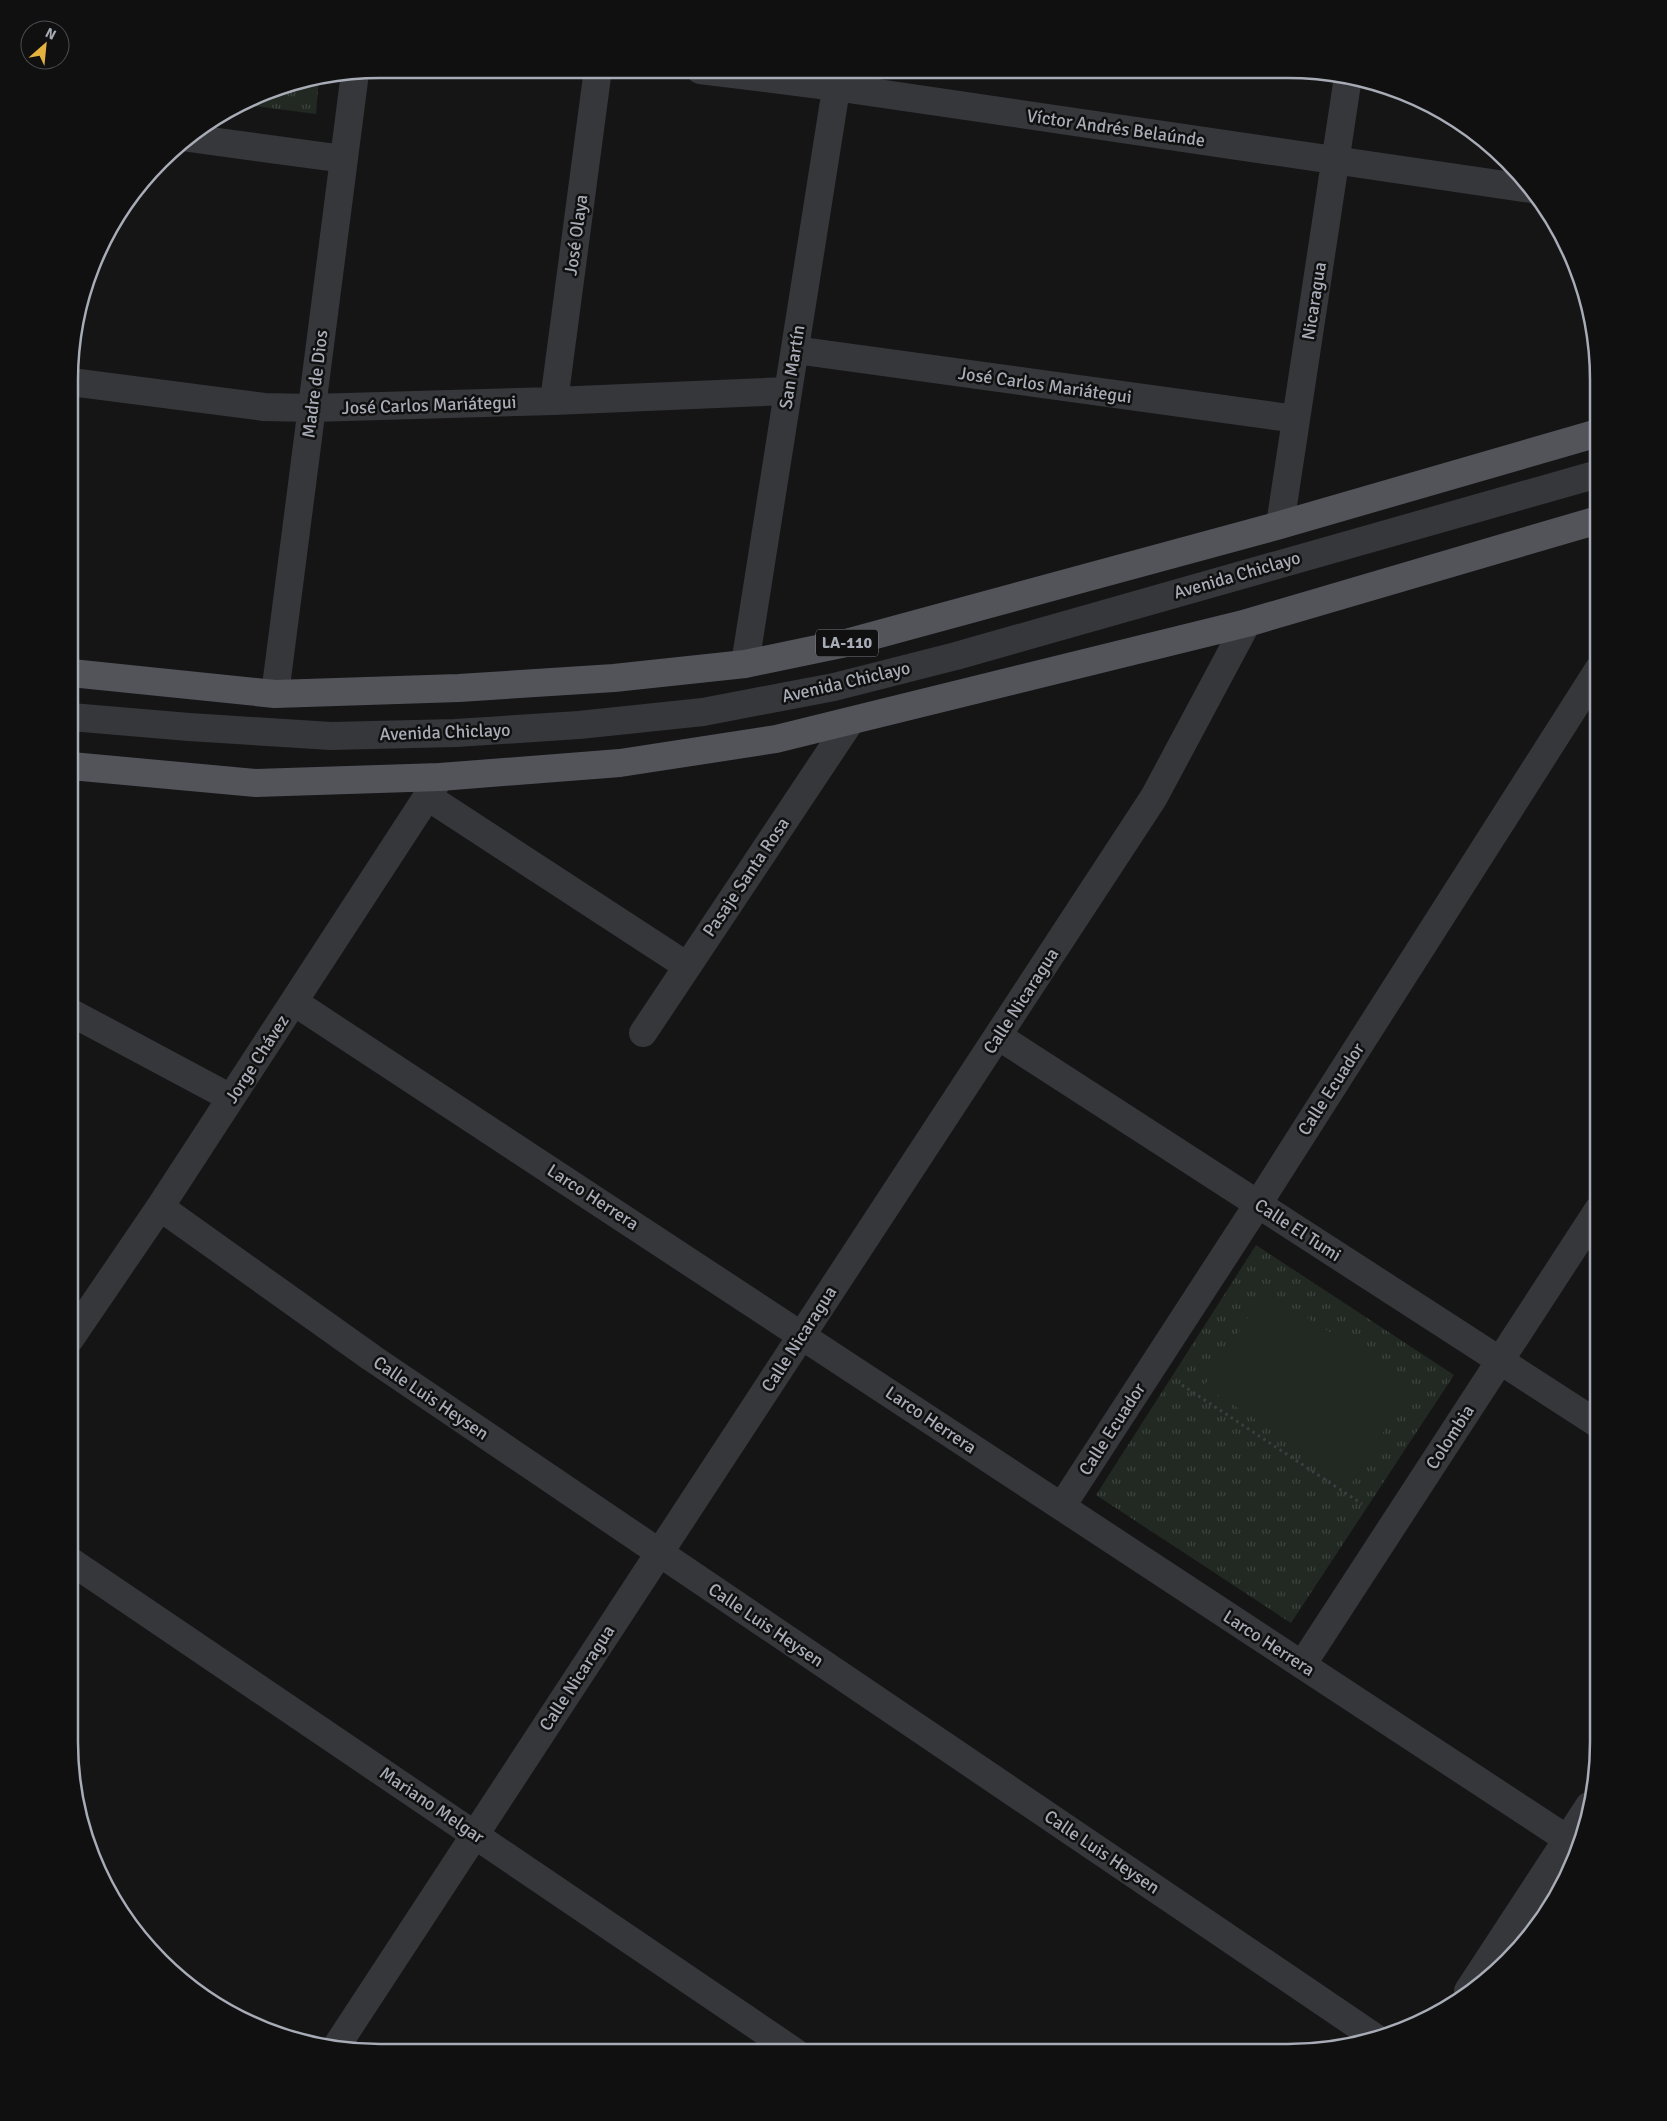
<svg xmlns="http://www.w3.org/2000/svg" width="1667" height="2121" viewBox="0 0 1667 2121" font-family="Signika,sans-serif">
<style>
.park{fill:url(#park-tufts)}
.pitch{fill:#212922}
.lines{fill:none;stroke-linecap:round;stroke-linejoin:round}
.path{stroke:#3c3e42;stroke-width:3;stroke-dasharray:2.5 4;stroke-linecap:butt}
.minor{stroke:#36373b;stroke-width:28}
.tertiary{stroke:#36373b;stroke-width:28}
.primary{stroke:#52545a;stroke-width:28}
.labels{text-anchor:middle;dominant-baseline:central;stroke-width:5;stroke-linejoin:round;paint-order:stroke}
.shield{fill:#101011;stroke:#7a7d84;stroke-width:1}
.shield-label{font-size:16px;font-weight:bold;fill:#a8acb6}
.street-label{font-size:18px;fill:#a8acb6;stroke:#101011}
.rim{fill:none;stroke:#a8acb6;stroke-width:2.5}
</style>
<defs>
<pattern id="park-tufts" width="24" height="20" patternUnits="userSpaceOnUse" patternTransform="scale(1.25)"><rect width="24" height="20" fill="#212922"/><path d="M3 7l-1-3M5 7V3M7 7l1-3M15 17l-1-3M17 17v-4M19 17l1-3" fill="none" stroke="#3e4540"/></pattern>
</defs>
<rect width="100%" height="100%" fill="#151516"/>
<path class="park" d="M319,79L316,114L246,105L280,85Z
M1256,1245L1454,1375L1291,1623L1096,1495Z"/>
<path class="pitch" d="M1265,1291L1413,1385L1352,1482L1204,1386Z"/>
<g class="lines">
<path class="path" d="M1182,1385L1362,1504"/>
<path class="minor" d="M700,70L836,87L1531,189
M189,138L344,159
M795,350L1296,419
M71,382L264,407L312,408L554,401L788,391
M554,401L598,69
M1280,525L1348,77
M745,664L839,70
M275,694L355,73
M428,797L687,966
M294,1002L1567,1839
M70,1012L231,1098
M643,1033L850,722
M998,1036L1598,1424
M160,1207L372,1358L1376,2038
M70,1339L160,1207L440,777
M1062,1506L1258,1204L1598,670
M69,1560L795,2052
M1302,1665L1598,1210
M1468,1991L1589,1806
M336,2047L1154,797L1247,623"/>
<path class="tertiary" d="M71,717L189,727L331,736L456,733L579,725L703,712L834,687L956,656L1598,474"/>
<path class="primary" d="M71,673L275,694L459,688L614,678L745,664L846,643L1280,525L1598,433
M71,766L256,783L440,777L620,763L776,739L1247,623L1598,520"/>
</g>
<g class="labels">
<rect class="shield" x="816" y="629.5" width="62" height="27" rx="4"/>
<g class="shield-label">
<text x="847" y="643">LA-110</text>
</g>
<g class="street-label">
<text transform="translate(1116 128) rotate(8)">Víctor Andrés Belaúnde</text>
<text transform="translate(576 235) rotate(-82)">José Olaya</text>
<text transform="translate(1314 301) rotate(-81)">Nicaragua</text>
<text transform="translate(792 367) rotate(-81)">San Martín</text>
<text transform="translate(315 384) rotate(-83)">Madre de Dios</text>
<text transform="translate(1045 385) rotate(8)">José Carlos Mariátegui</text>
<text transform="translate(429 405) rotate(-2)">José Carlos Mariátegui</text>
<text transform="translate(1237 575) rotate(-16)">Avenida Chiclayo</text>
<text transform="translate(846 682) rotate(-13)">Avenida Chiclayo</text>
<text transform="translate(445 732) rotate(-2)">Avenida Chiclayo</text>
<text transform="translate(746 877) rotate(-56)">Pasaje Santa Rosa</text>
<text transform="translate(1021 1001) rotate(-57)">Calle Nicaragua</text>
<text transform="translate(257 1059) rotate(-57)">Jorge Chávez</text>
<text transform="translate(1331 1089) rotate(-57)">Calle Ecuador</text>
<text transform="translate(593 1197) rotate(33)">Larco Herrera</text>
<text transform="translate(1298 1230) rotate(33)">Calle El Tumi</text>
<text transform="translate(799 1339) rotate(-57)">Calle Nicaragua</text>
<text transform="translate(431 1398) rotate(34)">Calle Luis Heysen</text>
<text transform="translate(931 1420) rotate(34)">Larco Herrera</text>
<text transform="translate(1112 1429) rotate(-57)">Calle Ecuador</text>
<text transform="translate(1450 1437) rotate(-57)">Colombia</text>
<text transform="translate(766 1625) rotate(34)">Calle Luis Heysen</text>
<text transform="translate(1269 1643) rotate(33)">Larco Herrera</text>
<text transform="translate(577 1678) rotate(-57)">Calle Nicaragua</text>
<text transform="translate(432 1805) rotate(34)">Mariano Melgar</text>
<text transform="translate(1102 1852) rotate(34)">Calle Luis Heysen</text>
</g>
</g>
<path d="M0 0H1667V2121H0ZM380 78H1288A302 302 0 0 1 1590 380V1742A302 302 0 0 1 1288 2044H380A302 302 0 0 1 78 1742V380A302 302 0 0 1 380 78Z" fill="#101011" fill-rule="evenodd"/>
<path class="rim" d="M380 78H1288A302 302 0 0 1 1590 380V1742A302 302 0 0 1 1288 2044H380A302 302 0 0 1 78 1742V380A302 302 0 0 1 380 78Z"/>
<g transform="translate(45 45) rotate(27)"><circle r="24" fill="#101011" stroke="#4d4e53"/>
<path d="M0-4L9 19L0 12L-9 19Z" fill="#e4b23f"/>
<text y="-8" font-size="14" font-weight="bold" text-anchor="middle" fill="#a8acb6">N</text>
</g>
</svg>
